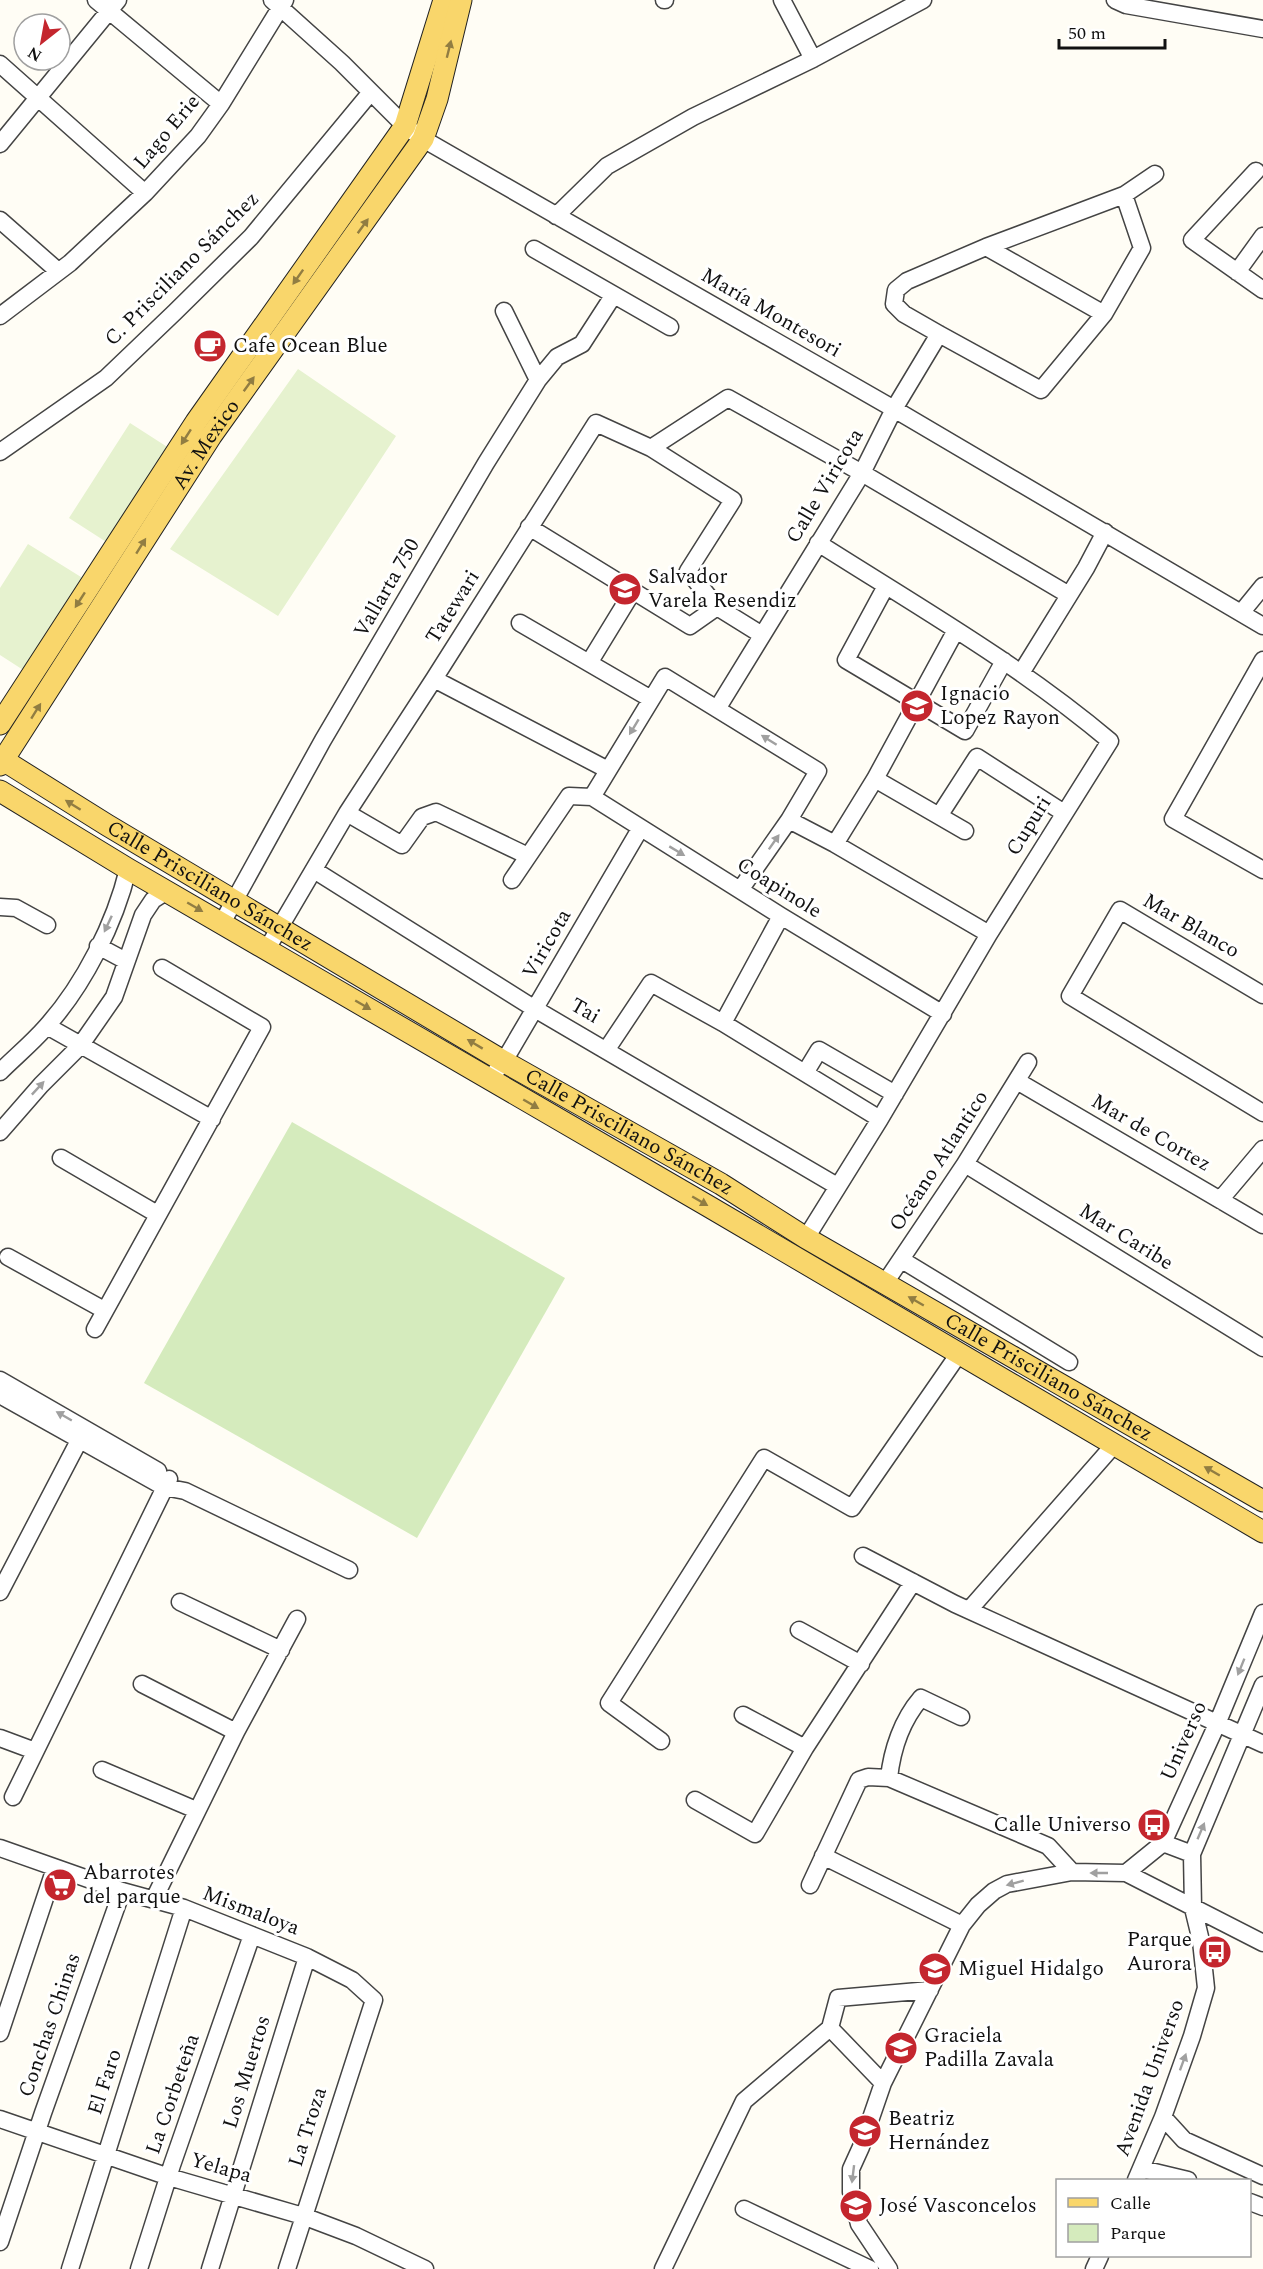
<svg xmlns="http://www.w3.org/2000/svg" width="1263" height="2269" viewBox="0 0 1263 2269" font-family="Spectral,serif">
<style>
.green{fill:#d5ebbd}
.pitch{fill:#e6f2cf}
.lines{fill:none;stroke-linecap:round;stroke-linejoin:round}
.minor-casing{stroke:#444;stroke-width:19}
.major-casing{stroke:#222;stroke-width:23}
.minor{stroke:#fff;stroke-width:16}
.major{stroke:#f9d66b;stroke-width:21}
.oneway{fill:#917d42}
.oneway2{fill:#a0a0a0}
.labels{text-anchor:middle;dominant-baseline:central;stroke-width:6;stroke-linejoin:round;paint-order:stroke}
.street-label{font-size:21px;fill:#111;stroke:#fff}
.poi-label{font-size:21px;fill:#111;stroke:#fff;text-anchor:start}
</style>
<rect width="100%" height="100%" fill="#fffdf5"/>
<path class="green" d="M292,1122L565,1278L417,1538L144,1383Z"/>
<path class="pitch" d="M298,369L396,436L278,616L170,549Z
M130,423L172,450L111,545L69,518Z
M28,544L89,582L31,675L0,655V588Z"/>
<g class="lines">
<defs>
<path id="minor" d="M96,0L221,104
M272,0L342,63L405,126L423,139L894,409L1263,626
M664,0H665
M782,0L813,59
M1115,0L1126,5L1263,29
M0,64L145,193
M0,144L118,0
M1256,171L1192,240L1263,290
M1124,195L1142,248L1104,314L1041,390L939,334L904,314L894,304L896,290L907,281L986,247L1124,195L1155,174
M556,216L607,166L693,117L813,59L923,0
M0,220L58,271
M986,247L1104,314
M534,249L670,327
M1237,272L1263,236
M504,311L538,380
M0,316L70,263L145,193L198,136L221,104L285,0
M651,448L728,398L862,473L1069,595
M0,452L106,378L175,312L251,237L371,92
M529,527L690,626L717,607L762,635
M886,586L846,660L965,731L1004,661
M1241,613L1263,586
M520,623L651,699
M1263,660L1173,819L1263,870
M589,663L633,591
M1021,673L1086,568L1105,532
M434,679L608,770
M717,709L862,473L894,409L939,334
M875,779L965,831
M592,797L665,677L818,771L789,820L740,890
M592,797L781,916L943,1014
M347,813L402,845L422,817L436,812L528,856
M939,816L977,757L1064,813
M789,820L835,844L989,934
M835,844L875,779L956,630
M314,870L535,1009L837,1186
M512,880L569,796L592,797
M0,907L16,908L47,925
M222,923L323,740L486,463L538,380L557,357L582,344L613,296
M98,946L126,961
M267,949L347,813L434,679L596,423L651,448L733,500L688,571L717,607
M1263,995L1120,910L1070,996L1263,1113
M723,1023L781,916
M47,1026L212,1119
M607,1049L651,983L723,1023L880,1119
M0,1072C15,1057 32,1043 46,1027C84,985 115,923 128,869
M805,1073L819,1050L895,1094
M490,1080L510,1051L640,829
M1017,1081L1263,1225
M0,1132L41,1085L80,1046L114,997L143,915L153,900L167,891
M61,1158L157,1214
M965,1164L1263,1348
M1220,1200L1263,1149
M806,1238L880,1119L989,934L1110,741C1020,665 917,606 818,543
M8,1257L104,1310
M902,1260L1069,1362
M885,1283L965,1164L1028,1062
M95,1329L262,1027L162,968
M0,1380L158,1471
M0,1395L164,1487L185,1491L349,1570
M863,1556L955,1604L1263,1744
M0,1592L83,1433
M180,1602L281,1650
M969,1610L1113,1446
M799,1630L861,1664
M142,1684L236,1732
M743,1715L805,1748
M0,1738L35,1751
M661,1741L609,1703L764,1458L852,1508L958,1355
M102,1770L196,1810
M889,1778C892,1750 902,1720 921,1698L961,1717
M13,1797L169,1479
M695,1800L755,1834L805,1748L913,1582
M1163,1843L1192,1854
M0,1848L122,1891L184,1908L307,1957L352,1980L374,2000L287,2269
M823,1856L962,1925
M1126,1873L1163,1843L1217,1724L1263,1613
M810,1885L859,1780L868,1777L889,1778L1048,1846L1072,1872
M154,1899L236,1732L297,1619
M830,2028L838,1998L930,1990
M0,2033L55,1868
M1163,2117L1184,2140L1263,2176
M0,2119L169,2177L303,2216L356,2236L425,2269
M1142,2169L1188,2180
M1136,2180L1163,2117L1192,2036L1206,1988L1201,1941L1193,1908L1192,1854L1263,1685
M1250,2202L1263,2207
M744,2209L870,2269
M0,2242L43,2113L122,1891
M70,2269L184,1908
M139,2269L172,2165L252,1935
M210,2269L307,1957
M663,2269L744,2101L830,2028L883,2083
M889,2269L859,2224L851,2192V2169L861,2147L883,2083L962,1925L978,1905L994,1891L1007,1884L1072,1872L1126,1873L1263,1943
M1094,2269L1100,2256"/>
<g id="major">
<path d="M0,724L196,422L405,126L444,0"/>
<path id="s1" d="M0,758L107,825L503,1061L721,1184L806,1238L1263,1501"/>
<path id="s2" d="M0,765L211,436L423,139L437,99L461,0"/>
<path d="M0,791L128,869L708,1206L1263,1532"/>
</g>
</defs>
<use href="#minor" class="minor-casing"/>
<use href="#major" class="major-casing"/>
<use href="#minor" class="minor"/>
<use href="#major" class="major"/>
</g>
<defs><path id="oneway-solid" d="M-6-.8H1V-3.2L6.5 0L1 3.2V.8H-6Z" transform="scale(1.5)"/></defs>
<g class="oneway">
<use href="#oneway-solid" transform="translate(449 49) rotate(-76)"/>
<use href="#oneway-solid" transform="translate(363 226) rotate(-54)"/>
<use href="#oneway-solid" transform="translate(298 277) rotate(125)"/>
<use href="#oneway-solid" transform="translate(249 384) rotate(-54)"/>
<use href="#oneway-solid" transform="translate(186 437) rotate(123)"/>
<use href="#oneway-solid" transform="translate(141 546) rotate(-58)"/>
<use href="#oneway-solid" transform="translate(80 600) rotate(123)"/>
<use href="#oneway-solid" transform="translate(36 711) rotate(-58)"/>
<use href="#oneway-solid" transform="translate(73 805) rotate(-148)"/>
<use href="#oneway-solid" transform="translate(195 907) rotate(30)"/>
<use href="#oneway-solid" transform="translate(363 1005) rotate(30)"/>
<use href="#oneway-solid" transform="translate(475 1044) rotate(-149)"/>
<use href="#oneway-solid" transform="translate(531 1104) rotate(30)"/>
<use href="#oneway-solid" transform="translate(700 1201) rotate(30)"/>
<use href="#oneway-solid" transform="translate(916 1301) rotate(-150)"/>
<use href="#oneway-solid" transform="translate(1212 1471) rotate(-150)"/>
</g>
<g class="oneway2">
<use href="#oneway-solid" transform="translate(634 727) rotate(121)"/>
<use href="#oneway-solid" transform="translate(769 740) rotate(-148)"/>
<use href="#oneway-solid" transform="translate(774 842) rotate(-55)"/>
<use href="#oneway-solid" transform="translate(677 851) rotate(31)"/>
<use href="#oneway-solid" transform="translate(108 924) rotate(115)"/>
<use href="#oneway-solid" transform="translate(38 1088) rotate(-47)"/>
<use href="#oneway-solid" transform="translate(64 1416) rotate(-150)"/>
<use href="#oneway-solid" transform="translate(1241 1667) rotate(112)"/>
<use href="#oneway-solid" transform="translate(1201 1831) rotate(-67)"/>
<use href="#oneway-solid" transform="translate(1099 1873) rotate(-180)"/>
<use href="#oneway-solid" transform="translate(1015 1883) rotate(165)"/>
<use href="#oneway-solid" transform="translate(1183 2062) rotate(-70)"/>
<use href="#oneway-solid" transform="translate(853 2174) rotate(97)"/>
</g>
<defs>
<symbol id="cafe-disc" viewBox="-11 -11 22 22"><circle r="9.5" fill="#c4262e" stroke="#fff"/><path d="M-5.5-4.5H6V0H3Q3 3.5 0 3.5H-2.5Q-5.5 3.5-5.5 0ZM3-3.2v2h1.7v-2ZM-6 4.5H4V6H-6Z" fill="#fff"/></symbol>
<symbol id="school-disc" viewBox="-11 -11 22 22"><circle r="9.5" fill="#c4262e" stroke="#fff"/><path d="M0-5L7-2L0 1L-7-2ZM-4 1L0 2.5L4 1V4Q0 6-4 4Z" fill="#fff"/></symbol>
<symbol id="bus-disc" viewBox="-11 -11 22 22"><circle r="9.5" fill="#c4262e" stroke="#fff"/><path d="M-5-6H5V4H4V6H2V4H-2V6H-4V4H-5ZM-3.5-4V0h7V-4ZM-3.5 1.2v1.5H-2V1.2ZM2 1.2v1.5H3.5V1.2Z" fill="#fff"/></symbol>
<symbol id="supermarket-disc" viewBox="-11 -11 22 22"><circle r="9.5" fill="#c4262e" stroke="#fff"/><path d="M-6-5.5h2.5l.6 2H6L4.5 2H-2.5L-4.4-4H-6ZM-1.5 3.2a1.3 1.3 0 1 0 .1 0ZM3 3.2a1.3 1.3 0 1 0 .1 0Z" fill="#fff"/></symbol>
</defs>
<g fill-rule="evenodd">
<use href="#cafe-disc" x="191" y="327" width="38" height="38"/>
<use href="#school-disc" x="606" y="570" width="38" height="38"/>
<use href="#school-disc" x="898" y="687" width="38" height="38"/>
<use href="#bus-disc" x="1135" y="1806" width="38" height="38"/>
<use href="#supermarket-disc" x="41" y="1866" width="38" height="38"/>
<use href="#bus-disc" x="1196" y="1933" width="38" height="38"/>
<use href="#school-disc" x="916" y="1950" width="38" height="38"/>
<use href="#school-disc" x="882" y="2029" width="38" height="38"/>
<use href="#school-disc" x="846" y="2112" width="38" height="38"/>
<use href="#school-disc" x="837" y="2187" width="38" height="38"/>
</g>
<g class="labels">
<g class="street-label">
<text transform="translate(167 132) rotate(-50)">Lago Erie</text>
<text transform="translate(182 269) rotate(-45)">C. Prisciliano Sánchez</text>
<text transform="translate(771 313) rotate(30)">María Montesori</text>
<text stroke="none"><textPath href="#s2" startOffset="381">Av. Mexico</textPath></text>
<text transform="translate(825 486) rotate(-59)">Calle Viricota</text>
<text transform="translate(387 588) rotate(-60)">Vallarta 750</text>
<text transform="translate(453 607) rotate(-58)">Tatewari</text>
<text transform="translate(1029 826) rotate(-58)">Cupuri</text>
<text stroke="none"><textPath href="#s1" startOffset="246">Calle Prisciliano Sánchez</textPath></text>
<text transform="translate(779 888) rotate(32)">Coapinole</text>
<text transform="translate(1191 926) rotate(30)">Mar Blanco</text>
<text transform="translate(547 944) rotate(-60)">Viricota</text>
<text transform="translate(585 1011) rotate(30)">Tai</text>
<text stroke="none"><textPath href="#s1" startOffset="732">Calle Prisciliano Sánchez</textPath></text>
<text transform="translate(1151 1133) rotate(30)">Mar de Cortez</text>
<text transform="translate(939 1161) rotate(-57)">Océano Atlantico</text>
<text transform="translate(1126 1237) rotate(32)">Mar Caribe</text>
<text stroke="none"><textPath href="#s1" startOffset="1218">Calle Prisciliano Sánchez</textPath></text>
<text transform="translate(1184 1741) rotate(-66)">Universo</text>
<text transform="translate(251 1911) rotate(21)">Mismaloya</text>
<text transform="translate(50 2025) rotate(-71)">Conchas Chinas</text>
<text transform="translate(247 2072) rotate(-73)">Los Muertos</text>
<text transform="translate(1150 2078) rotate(-70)">Avenida Universo</text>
<text transform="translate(105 2082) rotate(-72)">El Faro</text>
<text transform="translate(173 2094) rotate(-71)">La Corbeteña</text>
<text transform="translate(308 2127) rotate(-72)">La Troza</text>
<text transform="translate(221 2168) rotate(16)">Yelapa</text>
</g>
<g class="poi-label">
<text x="233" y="346">Cafe Ocean Blue</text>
<text x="648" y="577">Salvador<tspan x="648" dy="24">Varela Resendiz</tspan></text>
<text x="940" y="694">Ignacio<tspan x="940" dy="24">Lopez Rayon</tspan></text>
<text x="1131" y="1825" text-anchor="end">Calle Universo</text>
<text x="83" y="1873">Abarrotes<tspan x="83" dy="24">del parque</tspan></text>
<text x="1192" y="1940" text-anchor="end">Parque<tspan x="1192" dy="24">Aurora</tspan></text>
<text x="958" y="1969">Miguel Hidalgo</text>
<text x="924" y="2036">Graciela<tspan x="924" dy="24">Padilla Zavala</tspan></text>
<text x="888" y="2119">Beatriz<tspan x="888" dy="24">Hernández</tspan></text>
<text x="879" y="2206">José Vasconcelos</text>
</g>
</g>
<rect x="1056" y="2179" width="195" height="78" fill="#ffffff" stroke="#a0a0a0" stroke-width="1.5"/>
<rect x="1068" y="2198" width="30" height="9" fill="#f9d66b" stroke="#a0a0a0" stroke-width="1.5"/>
<text x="1110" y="2209" font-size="18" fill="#111111">Calle</text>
<rect x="1068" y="2224" width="30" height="18" fill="#d5ebbd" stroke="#a0a0a0" stroke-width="1.5"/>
<text x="1110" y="2239" font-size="18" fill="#111111">Parque</text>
<g transform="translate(42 42) rotate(211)"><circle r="28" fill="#ffffff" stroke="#a0a0a0" stroke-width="1.5"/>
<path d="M0-4.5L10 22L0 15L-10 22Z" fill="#c4262e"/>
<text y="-9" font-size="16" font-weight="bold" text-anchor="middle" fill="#111111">N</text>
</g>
<path d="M1059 39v9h106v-9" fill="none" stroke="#111111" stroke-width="3"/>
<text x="1068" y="39" font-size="18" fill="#111111" stroke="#ffffff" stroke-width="4.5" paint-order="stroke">50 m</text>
</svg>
